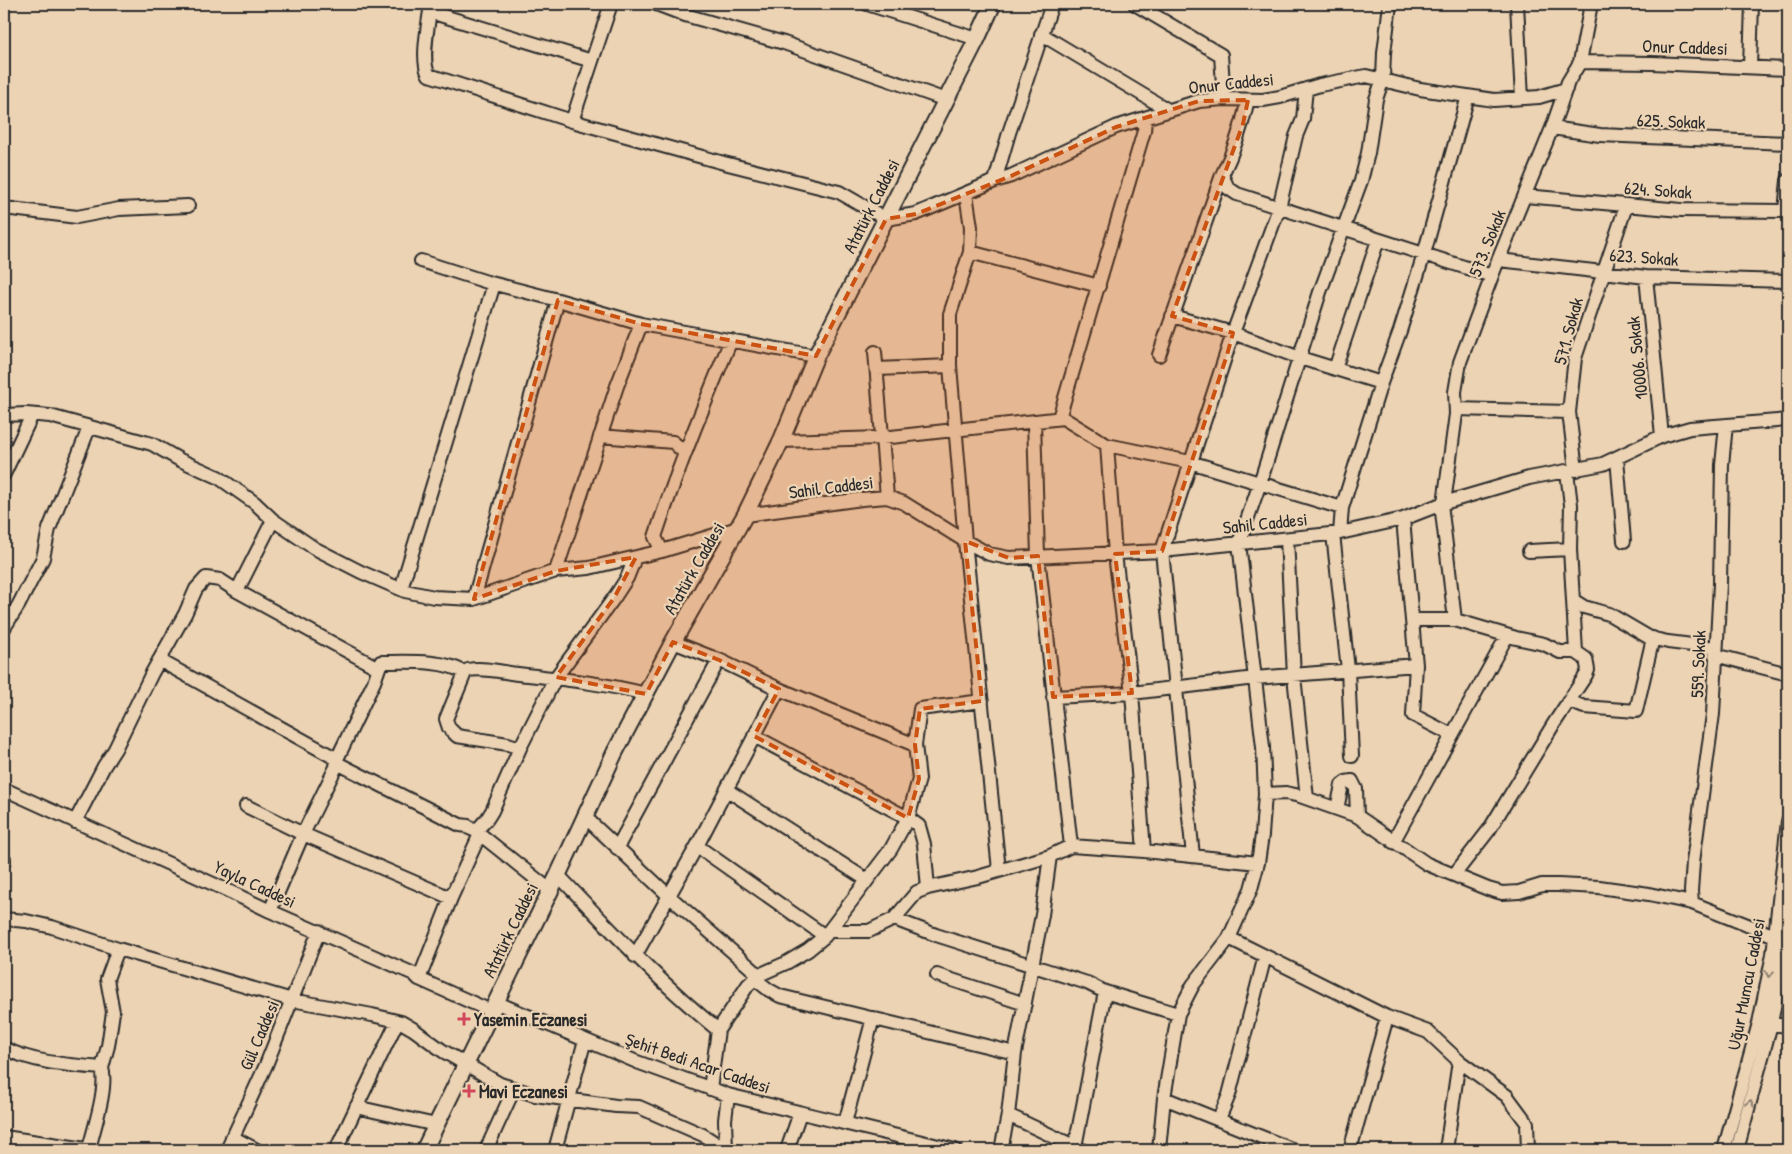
<svg xmlns="http://www.w3.org/2000/svg" width="1792" height="1154" viewBox="0 0 1792 1154" font-family="'Patrick Hand',sans-serif">
<style>
.lines{fill:none;stroke-linecap:round;stroke-linejoin:round}
.minor-casing{stroke:#2b2b2b;stroke-width:16}
.major-casing{stroke:#2b2b2b;stroke-width:19}
.minor{stroke:#ecd3b4;stroke-width:12}
.major{stroke:#ecd3b4;stroke-width:15}
.oneway{stroke:#8c7f70}
.marked{fill:#cc5211;fill-opacity:0.2;stroke:#cc5211;stroke-width:4;stroke-dasharray:10 6;stroke-linejoin:round}
.poi-dot{fill:#d1495b;stroke:#ecd3b4;stroke-width:2}
.labels{text-anchor:middle;dominant-baseline:central;stroke-width:4.5;stroke-linejoin:round;paint-order:stroke}
.street-label{font-size:18px;fill:#2b2b2b;stroke:#ecd3b4}
.poi-label{font-size:18px;font-weight:bold;fill:#2b2b2b;stroke:#ecd3b4;text-anchor:start}
</style>
<rect width="100%" height="100%" fill="#ecd3b4"/>
<filter id="ink" filterUnits="userSpaceOnUse"><feTurbulence type="fractalNoise" baseFrequency=".02" numOctaves="2"/><feDisplacementMap in="SourceGraphic" scale="10" xChannelSelector="R" yChannelSelector="G"/><feConvolveMatrix kernelMatrix="1 2 1 2 8 2 1 2 1" color-interpolation-filters="sRGB"/></filter>
<g filter="url(#ink)">
<g class="lines">
<defs>
<path id="minor" d="M431,4C429,21 420,61 429,75L572,121L724,163L839,192L886,219L916,214L995,181L1011,176L1116,127L1199,101L1224,99L1263,100L1280,97L1320,85L1366,76L1420,89L1494,100L1539,97L1566,89
M656,4L685,15L784,43L946,100
M867,4L977,39
M1135,4L1221,55L1224,99
M1517,4L1522,98
M430,12L592,61
M1041,34L1168,110
M1580,62L1652,63L1788,69
M1750,67L1752,4
M1248,100C1242,126 1234,151 1222,175L1228,188L1237,194L1492,276
M572,121L611,4
M1552,128L1600,135L1788,143
M995,181L1009,133L1052,4
M966,194L971,227L970,252L950,314V366L965,541L999,870
M1525,196L1681,210L1788,211
M4,208L77,217L119,209L188,206
M1785,211L1788,180
M970,252L1099,286
M1499,260L1646,277L1788,281
M421,261L487,282L558,300L641,324L816,356
M1646,277L1662,436
M1172,316L1233,333L1300,358L1381,383
M875,352L887,497
M1159,355L1222,175
M877,369L950,366
M1335,369L1378,240
M1456,409L1569,412
M4,415L26,414L50,416L152,444L180,460L218,477L255,503L273,520L314,548L361,572L405,591L434,597L474,599L556,571L589,568L662,551L738,528
M1059,418L1144,131L1145,119
M1034,421L1038,556L1071,846
M600,436L673,442L685,453
M781,441L882,438L1063,418L1107,445L1190,462L1342,508
M1107,445L1115,554L1132,693L1144,851
M1617,458L1624,541
M1576,470L1569,412L1575,358L1626,206
M1567,472L1571,505L1570,549L1576,652
M4,474L32,415
M1444,503L1456,414L1455,392L1460,362L1493,273L1552,128L1568,82L1580,62L1591,4
M1441,504L1455,620
M745,515L862,499L887,497L904,503L965,541L989,554L1009,558L1162,551L1340,533L1403,519L1444,503L1529,478L1603,464L1662,436L1690,428L1788,420
M1403,519L1416,665L1413,715L1452,735
M273,520L237,591L378,668
M1340,533L1342,508L1381,383L1400,331L1424,254L1468,96
M1333,534L1348,670L1352,756
M1287,539L1294,676L1307,798
M662,551L655,537C677,470 704,405 731,340
M1529,551L1570,549
M556,571L617,386L641,324
M401,589L494,284
M474,599L558,300
M1573,600L1584,607L1609,614L1650,638L1668,642L1716,648
M1412,620H1455L1516,638L1544,644L1560,652H1576L1586,659L1588,670L1586,675L1553,725L1489,830L1454,875
M4,628L18,606L43,558L49,529L89,428
M673,642L719,660L779,689L915,745
M1715,655L1788,674
M159,660L337,759L336,767L303,834L270,911
M1053,697L1132,693L1255,678L1416,665
M1569,701L1584,707L1636,711L1653,638
M754,736L908,818L919,826L924,844L928,888
M520,748L508,744L457,736L449,728L446,719L465,673L468,670C484,667 502,672 518,674C562,679 602,683 646,694
M337,759L374,682L381,662C405,662 444,659 465,673
M337,763L460,825L468,826L469,828L476,831L487,819L492,811L520,748L556,677L614,598L627,578L633,563V558
M4,789L222,888L270,911L414,974L419,979L491,1011
M727,790L867,880
M1265,794L1286,793L1300,796L1357,816L1427,864L1488,889L1502,893L1519,892L1542,885H1558L1599,887L1649,894L1692,903L1775,936
M246,806L303,834L451,898
M1337,809L1342,785L1346,782L1352,781L1356,789L1357,816
M584,816L669,896L759,975
M75,822L104,766L115,749L152,673L185,614L196,589L206,578L220,580L237,591
M476,831L550,890
M1393,842L1507,636
M697,846L825,936
M617,848L719,660
M1193,856L1162,551L1233,333L1279,208L1296,136L1303,119L1306,89
M4,859V861
M558,875C609,928 660,983 718,1030
M1692,903L1691,891L1693,862L1713,714L1720,584L1722,465L1726,425
M4,919L26,921L52,927L118,949L292,1000L372,1015L401,1022L413,1029L443,1051L500,1084L535,1095L616,1106L639,1107L703,1135L726,1150
M894,919L936,935L1087,983L1105,992L1075,1147
M831,931H869L894,919L917,892L928,888L978,877L1050,856L1071,846L1144,851L1258,863
M1229,938L1387,1017L1428,1032L1459,1061L1446,1150
M635,956L697,846L779,689
M937,975L1025,1004
M419,979L451,898L480,834
M755,979L769,990L780,996L1015,1053
M1105,992L1178,1014
M495,1002L637,1062L728,1095L955,1150
M1771,1024L1788,1026
M4,1048C33,1063 69,1065 102,1068L108,1046L113,1012L107,979L118,949
M1459,1061L1507,1096L1527,1123L1528,1150
M710,1089L718,1030L748,985L759,975L786,963L808,950L825,936L891,849L908,818L919,779L915,745L920,709L982,701
M1164,1098L1294,1150
M356,1107L436,1125
M1008,1115L1082,1150
M1219,1119L1229,1095L1265,956
M845,1123L873,1018
M4,1137L93,1150
M232,1137L257,1150
M89,1149C94,1128 108,1087 102,1068
M227,1150L266,1065L319,931
M336,1150L397,1022
M486,1150L514,1089
M555,1150L585,1040
M726,1150L725,1120L728,1095
M787,1150L800,1113
M1001,1150L1008,1115L1015,1053L1042,915L1050,856
M1159,1150L1164,1098L1178,1014L1193,985L1229,938L1251,889L1258,863L1262,835L1265,794L1263,747L1239,543L1260,483L1320,292L1361,181L1368,153L1376,99L1383,79L1384,53L1390,4
M1350,1150L1387,1017
M1724,1150L1759,1023L1773,954L1788,821
M1737,1150L1771,1024L1788,930"/>
<path id="major" d="M424,1150L558,875L615,752L673,642L745,515L781,441L816,356L977,39L993,4"/>
</defs>
<use href="#minor" class="minor-casing"/>
<use href="#major" class="major-casing"/>
<use href="#minor" class="minor"/>
<use href="#major" class="major"/>
</g>
<defs><path id="oneway-chevron" d="M-2-3.5L2.5 0L-2 3.5" fill="none" stroke-width="1.6" stroke-linecap="round" stroke-linejoin="round" transform="scale(1.25)"/></defs>
<g class="oneway">
<use href="#oneway-chevron" transform="translate(1769 974) rotate(101)"/>
<use href="#oneway-chevron" transform="translate(1750 1103) rotate(-75)"/>
</g>
</g>
<path class="marked" d="M1248,100L1243,124L1172,316L1233,333L1227,355L1162,551L1115,554L1132,693L1053,697L1038,556L1009,558L965,541L982,701L920,709L915,745L919,779L908,818L754,736L779,689L719,660L673,642L646,694L556,677L614,598L636,557L556,571L474,599L558,300L641,324L816,356L886,219L916,214L1011,176L1116,127L1199,101Z"/>
<g class="poi-dot">
<path d="M461.5 1011.5h5v5h5v5h-5v5h-5v-5h-5v-5h5z"/>
<path d="M466.5 1083.5h5v5h5v5h-5v5h-5v-5h-5v-5h5z"/>
</g>
<g class="labels">
<g class="street-label">
<text transform="translate(1685 47) rotate(2)">Onur Caddesi</text>
<text transform="translate(1231 83) rotate(-6)">Onur Caddesi</text>
<text transform="translate(1671 121) rotate(2)">625. Sokak</text>
<text transform="translate(1658 190) rotate(4)">624. Sokak</text>
<text transform="translate(871 206) rotate(-63)">Atatürk Caddesi</text>
<text transform="translate(1487 243) rotate(-68)">573. Sokak</text>
<text transform="translate(1644 257) rotate(4)">623. Sokak</text>
<text transform="translate(1568 331) rotate(-75)">571. Sokak</text>
<text transform="translate(1637 358) rotate(-96)">10006. Sokak</text>
<text transform="translate(831 487) rotate(-7)">Sahil Caddesi</text>
<text transform="translate(1265 523) rotate(-6)">Sahil Caddesi</text>
<text transform="translate(694 568) rotate(-60)">Atatürk Caddesi</text>
<text transform="translate(1698 664) rotate(-88)">559. Sokak</text>
<text transform="translate(255 884) rotate(25)">Yayla Caddesi</text>
<text transform="translate(510 930) rotate(-64)">Atatürk Caddesi</text>
<text transform="translate(1746 984) rotate(-79)">Uğur Mumcu Caddesi</text>
<text transform="translate(259 1035) rotate(-67)">Gül Caddesi</text>
<text transform="translate(698 1063) rotate(19)">Şehit Bedi Acar Caddesi</text>
</g>
<g class="poi-label">
<text x="474" y="1019">Yasemin Eczanesi</text>
<text x="479" y="1091">Mavi Eczanesi</text>
</g>
</g>
<rect width="1792" height="1154" fill="none" stroke="#ecd3b4" stroke-width="20"/>
<rect x="10" y="10" width="1772" height="1134" fill="none" stroke="#2b2b2b" stroke-width="2" filter="url(#ink)"/>
</svg>
